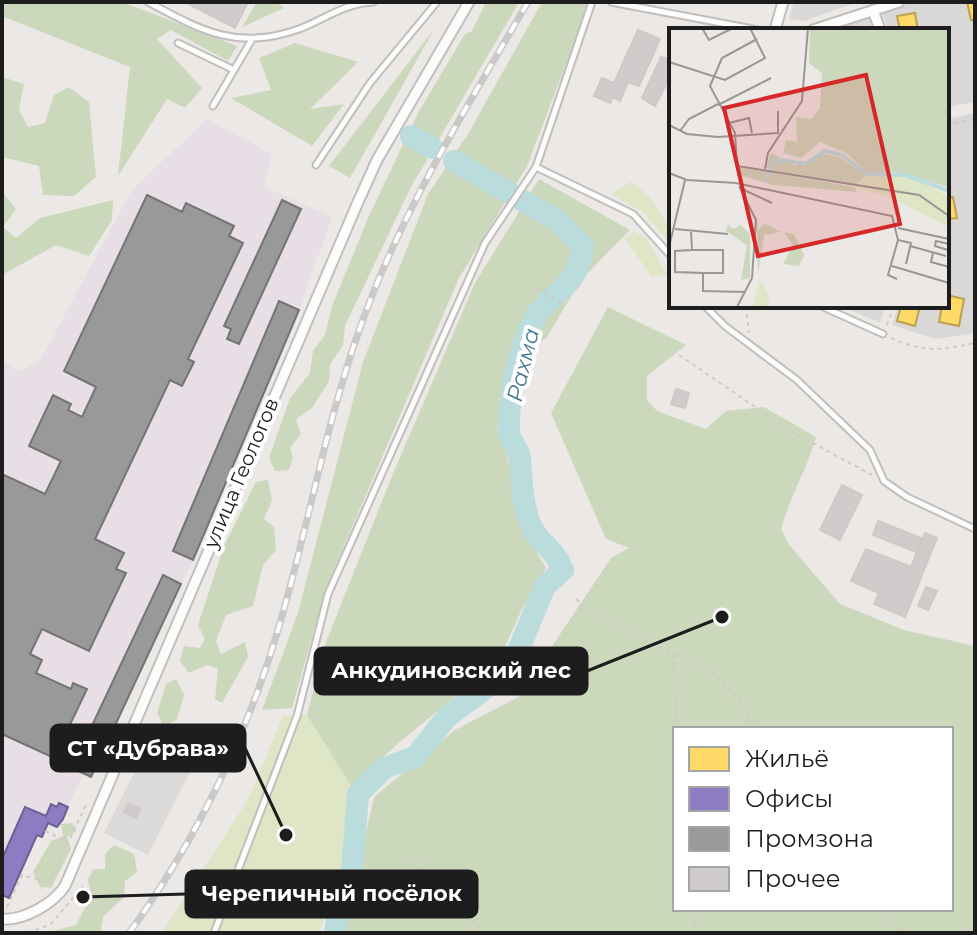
<svg xmlns="http://www.w3.org/2000/svg" width="977" height="935" viewBox="0 0 977 935" font-family="Montserrat,sans-serif">
<style>
.residential{fill:#dad8d7}
.industrial{fill:#e8dee6}
.grass{fill:#dee6c6}
.forest{fill:#ccd8bc;fill-rule:evenodd}
.parking{fill:#dbdad9}
.homes{fill:#ffd966;stroke:#bba150;stroke-width:2}
.offices{fill:#8e7cc3;stroke:#6c6091;stroke-width:2}
.industry{fill:#999;stroke:#747474;stroke-width:2}
.lines{fill:none;stroke-linecap:round;stroke-linejoin:round}
.river{stroke:#bbdcdd;stroke-width:22}
.building{fill:#d0cccb;stroke:#cec9c7;stroke-width:2}
.lane-casing{stroke:#c1bfbe;stroke-width:9}
.street-casing{stroke:#c1bfbe;stroke-width:13}
.path{stroke:#d4c7c7;stroke-width:2;stroke-dasharray:4 4;stroke-linecap:butt}
.lane{stroke:#fcfcfb;stroke-width:5}
.street{stroke:#fcfcfb;stroke-width:9}
.rail-casing{stroke:#cac9c9;stroke-width:7}
.rail{stroke:#fff;stroke-width:4;stroke-dasharray:12;stroke-linecap:butt}
.labels{text-anchor:middle;dominant-baseline:central;stroke-width:8;stroke-linejoin:round;paint-order:stroke}
.street-label{font-size:20px;fill:#1d1d1d;stroke:#fff}
.water-label{font-size:22px;font-style:italic;fill:#467a90;stroke:#fff}
.inset-river{fill:none;stroke:#bbdcdd;stroke-width:4}
.inset-road{fill:none;stroke:#999795;stroke-width:2}
.view{fill:#d62828;fill-opacity:0.15;stroke:#d62828;stroke-width:4}
.inset-edge{fill:none;stroke:#1d1d1d;stroke-width:4}
.leader{fill:none;stroke:#1d1d1d;stroke-width:3}
.callout-dot{fill:#1d1d1d;stroke:#fff;stroke-width:3}
.callout{fill:#1d1d1d;stroke:#1d1d1d;stroke-width:3}
.callout-label{font-size:22px;text-anchor:middle;font-weight:bold;fill:#fff}
</style>
<rect width="100%" height="100%" fill="#ebe8e5"/>
<path class="residential" d="M794,2H858L804,21L789,19Z
M907,2H975V102L947,107V30H887L882,11Z
M871,15L875,30H816Z
M975,113V333L935,339L892,325L898,306H947V119Z
M841,306H885L880,323Z"/>
<path class="industrial" d="M207,119L272,154L264,187L332,217L299,310L193,560L91,777L84,774L57,827L48,824L42,837L37,835L9,898L2,895V360L18,372L40,361L132,190Z"/>
<path class="grass" d="M630,182C649,189 661,215 671,232L667,240L643,212L611,194Z
M634,231L646,238L667,274L652,277L625,239Z
M307,715L351,786L342,872L319,933H162L249,798L283,716Z"/>
<path class="forest" d="M2,2H122L237,46L228,61L171,30L157,39L202,88L185,108L167,99L118,176L130,67L2,16Z
M257,2H277L284,8L242,27Z
M486,2H519L411,187L345,326L343,345L330,365L329,381L312,408L296,419L301,434L290,448L293,458L289,470L275,471L269,458L290,398L310,373L313,351L325,335L332,306L369,216L418,113L465,34L472,31Z
M542,2L589,4L527,166L459,278L326,588L292,708L262,710L298,613L363,362L428,194L468,134Z
M435,28L350,178L329,166Z
M295,43L358,62L310,109L344,104L312,146L231,98L271,90L259,58Z
M2,77L24,84L19,110L28,127L45,123L54,95L69,87L89,102L96,177L74,196L43,195L39,166L2,157Z
M539,179L630,230L581,280L547,337L510,366L497,429L508,459L523,530L546,568L521,611L498,662L402,740L351,786L307,715L326,642L392,476L475,283Z
M2,192L16,209L3,227L16,238L40,218L113,200L112,220L89,256L56,245L2,275Z
M608,307L686,345L647,376V400L657,411L706,429L726,411L764,407L816,437C807,469 790,497 781,529L790,546L840,604L904,630L975,646V933H344L374,797L455,730L518,697L611,558L629,548L606,539L551,413ZM675,729H951V909H675Z
M268,480L272,500L264,519L274,527L276,550L263,565L253,606L226,615L216,641L221,654L245,642L248,657L222,703L215,699L218,669L207,665L189,673L180,661L184,646L200,648L205,639L198,625L224,546L256,482Z
M176,679L184,695L177,719L164,727L157,713L166,684Z
M72,823L76,831L67,837L71,849L51,888L40,887L33,872L51,841L63,836L61,824Z
M114,845L134,854L137,872L125,881L124,897L103,917L101,931L45,933L76,925L91,896L88,880L93,869H105V854Z"/>
<path class="parking" d="M155,731L200,752L148,855L104,833Z"/>
<path class="homes" d="M967,2H975V20H971Z
M915,13L918,30H900L897,16Z
M953,197L957,218L947,219V198Z
M947,295L964,299L959,326L939,322L942,306H947Z
M901,306H920L915,326L897,321Z"/>
<path class="offices" d="M59,803L68,807L63,819L57,827L48,823L42,837L37,835L9,898L2,895V859L25,807L46,816L51,804L57,807Z"/>
<path class="industry" d="M147,195L182,212L186,203L234,226L229,236L243,243L188,359L194,362L182,386L170,380L95,539L124,553L116,569L126,573L89,651L42,629L30,654L42,660L36,673L71,689L73,683L87,689L54,758L2,734V474L45,494L61,461L29,446L53,395L71,404L68,410L82,417L96,387L64,371Z
M282,200L301,209L239,344L227,339L231,329L224,326Z
M279,301L299,310L193,560L173,551Z
M163,575L181,584L91,777L72,768Z"/>
<g class="lines">
<path class="river" d="M411,136L432,148
M335,933L338,912L352,873L358,794L384,768L415,757L447,717L510,670L545,586L563,570C555,550 544,547 534,531C522,512 522,481 520,460C520,449 510,442 509,432C507,405 520,343 534,319C553,288 577,291 583,246L558,221L454,161"/>
</g>
<path class="building" d="M185,2H248L235,28Z
M638,30L660,39L639,86L628,82L620,101L613,97L610,103L594,96L602,78L614,83Z
M661,57L671,60V75L655,106L642,98Z
M676,389L689,393L685,408L671,404Z
M842,485L862,495L840,540L820,530Z
M878,521L921,538L916,552L873,535Z
M925,533L937,538L905,617L874,604L879,593L851,581L866,549L911,567Z
M926,587L937,591L928,610L918,606Z
M128,803L140,809L136,818L124,812Z"/>
<g class="lines">
<defs>
<path id="lane" d="M148,2C202,31 238,51 299,29C325,19 345,3 374,2
M611,2L758,30
M178,43L234,70
M213,106L251,41
M316,165L370,83L437,2
M536,167L633,214L671,256
M705,306L725,326L797,380L870,450L884,481L907,497L975,529
M821,306L883,334
M214,933L297,716L328,594L485,243L536,167L592,2"/>
<path id="street" d="M873,10L880,30
M775,30L783,2
M813,30L899,2
M2,919C23,921 53,904 65,886L358,202L377,160L469,2"/>
</defs>
<use href="#lane" class="lane-casing"/>
<use href="#street" class="street-casing"/>
<path class="path" d="M947,125L975,119
M537,289L565,304
M746,306L749,333
M887,325L894,306
M891,338C925,353 939,350 975,343
M679,355L792,432L872,475
M576,599L605,620L673,654L677,729
M674,655C721,675 731,683 755,729
M45,831L67,841
M416,859L420,879L451,900L484,933
M7,907L22,875L49,882L87,803
M692,909L696,933
M882,909L900,933
M28,933L51,924L83,886"/>
<use href="#lane" class="lane"/>
<use href="#street" class="street"/>
<defs>
<path id="rail" d="M129,933C196,841 249,732 280,623C309,524 326,422 361,325C402,210 467,107 528,2"/>
</defs>
<use href="#rail" class="rail-casing"/>
<use href="#rail" class="rail"/>
</g>
<g class="labels">
<g class="street-label">
<text transform="translate(241 473) rotate(-67)">улица Геологов</text>
</g>
<g class="water-label">
<text transform="translate(523 365) rotate(-76)">Рахма</text>
</g>
</g>
<g transform="translate(669 28)">
<rect width="280" height="280" fill="#ebe8e5"/>
<path d="M209,146L246,151L280,169V199L220,169L188,160L196,148ZM91,252L100,266L99,280H83Z" fill="#dee6c6"/>
<path d="M141,0H280V159L226,144H197L177,125L151,114L132,130L114,125L117,112L128,114L127,89L142,91L151,80L153,45L140,35ZM102,125L127,138L156,126L172,130L196,148L187,157L115,146L97,140ZM69,139L186,159L188,164L104,157L68,146ZM88,191L89,203L95,195L112,204L95,207L89,247ZM59,196L64,201L72,197L81,207V250L72,252L78,217L57,203ZM115,204L125,206L135,227L130,238L114,236L124,218Z" fill="#ccd8bc"/>
<path class="inset-river" d="M97,154L106,131L137,136L156,123L173,127L197,146L236,147L280,163"/>
<path class="inset-road" d="M33,0L40,12L64,0M88,11L53,30L41,58L66,105L68,138L250,167L280,188M0,34L56,52L96,30L81,0M49,77L102,50M60,95L80,90L83,105M0,97L18,106L49,109L109,105V83M11,103L20,91L49,76M96,141L99,125L133,73L139,0M0,145L18,152L67,155L223,188L229,212L219,247L228,251M73,161L103,175M229,200L280,211M6,201L59,206M22,204L23,222L6,223V244L34,245V263L76,264M229,212L242,215L237,236M241,218L277,228M0,219L16,152M23,222H54V245H34M279,222L266,218L267,213L280,216M264,225L262,234L280,239M223,238L280,255M68,279L83,250L87,192L70,158"/>
<path class="view" d="M197,47L231,196L89,228L55,80Z"/>
<rect width="280" height="280" class="inset-edge"/>
</g>
<path class="leader" d="M722 617L587 671M286 835L245 748M83 897L186 894"/>
<g class="callout-dot">
<circle cx="722" cy="617" r="8"/>
<circle cx="286" cy="835" r="8"/>
<circle cx="83" cy="897" r="8"/>
</g>
<g class="callout">
<rect x="315" y="648" width="272" height="46" rx="8"/>
<rect x="51" y="725" width="194" height="46" rx="8"/>
<rect x="186" y="871" width="291" height="46" rx="8"/>
</g>
<g class="callout-label">
<text x="451" y="678">Анкудиновский лес</text>
<text x="148" y="756">СТ «Дубрава»</text>
<text x="332" y="901">Черепичный посёлок</text>
</g>
<rect width="977" height="935" fill="none" stroke="#1d1d1d" stroke-width="8"/>
<rect x="673" y="727" width="280" height="184" fill="#ffffff" stroke="#a5a5a5" stroke-width="2"/>
<rect x="689" y="747" width="40" height="24" fill="#ffd966" stroke="#a5a5a5" stroke-width="2"/>
<text x="745" y="767" font-size="24" fill="#1d1d1d">Жильё</text>
<rect x="689" y="787" width="40" height="24" fill="#8e7cc3" stroke="#a5a5a5" stroke-width="2"/>
<text x="745" y="807" font-size="24" fill="#1d1d1d">Офисы</text>
<rect x="689" y="827" width="40" height="24" fill="#999999" stroke="#a5a5a5" stroke-width="2"/>
<text x="745" y="847" font-size="24" fill="#1d1d1d">Промзона</text>
<rect x="689" y="867" width="40" height="24" fill="#d0cccb" stroke="#a5a5a5" stroke-width="2"/>
<text x="745" y="887" font-size="24" fill="#1d1d1d">Прочее</text>
</svg>
